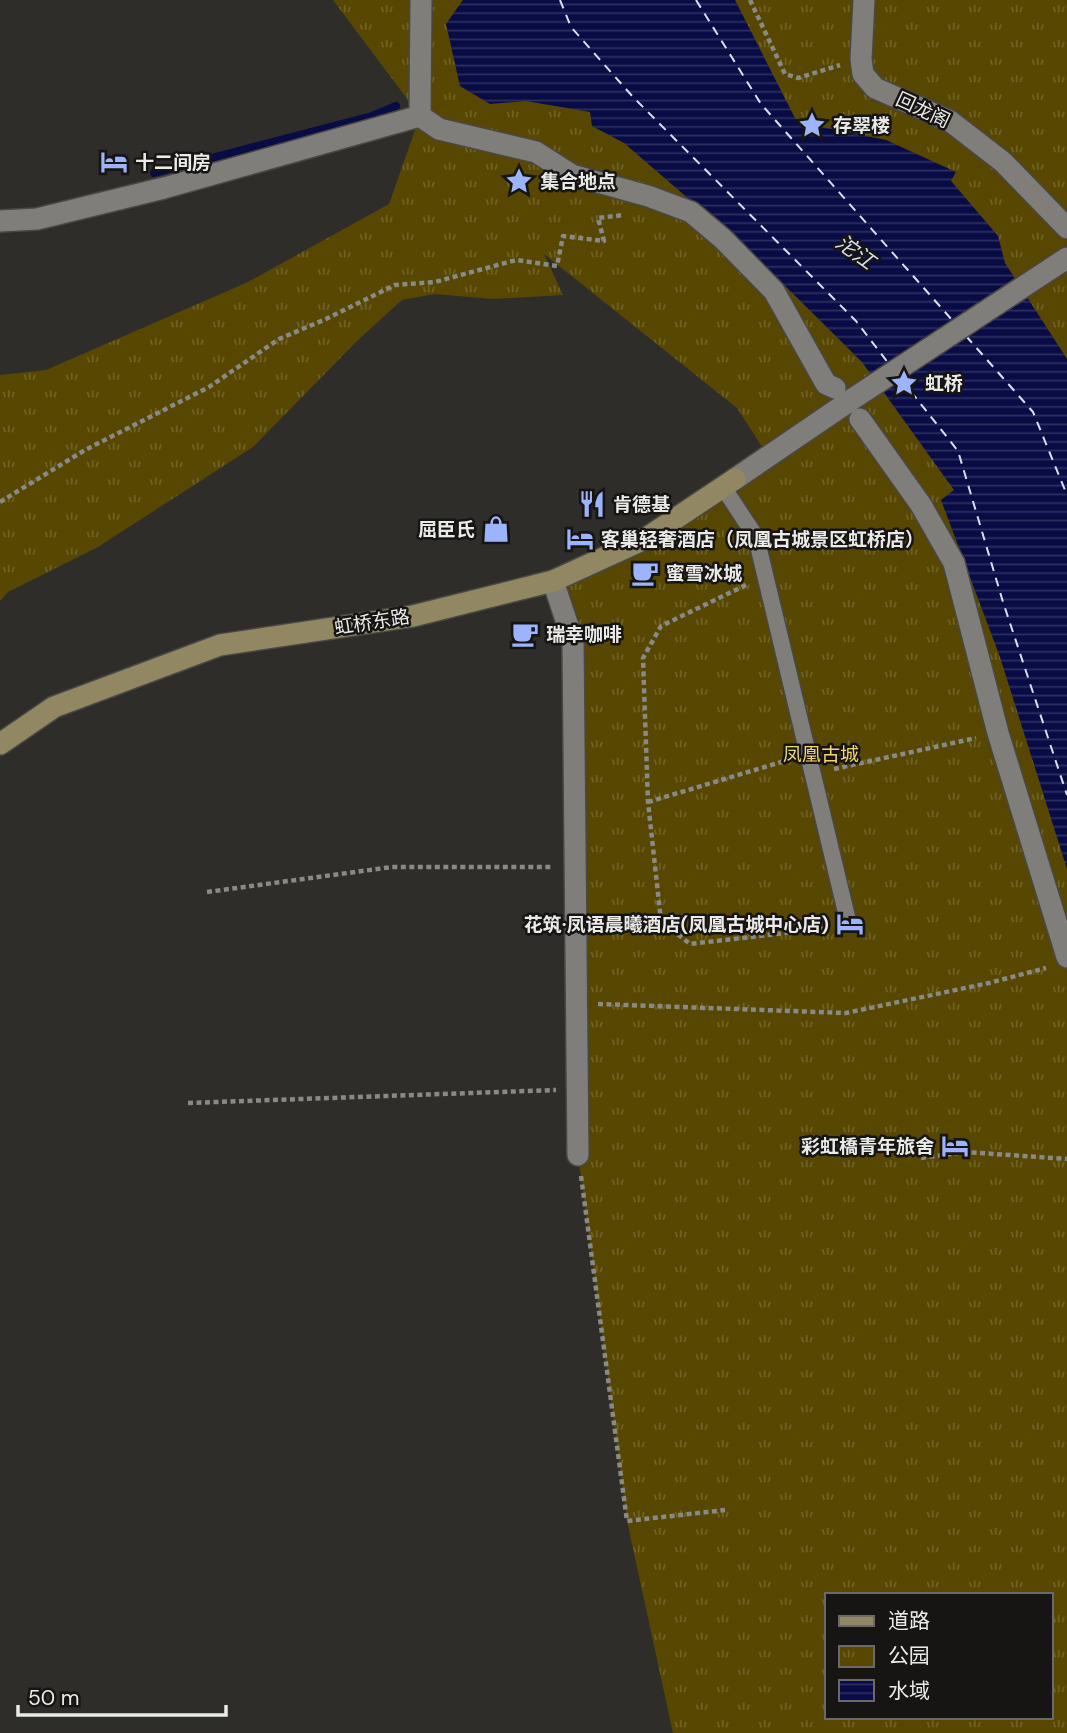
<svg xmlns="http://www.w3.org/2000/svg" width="1067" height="1733" viewBox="0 0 1067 1733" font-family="'DM Sans','Noto Sans SC',sans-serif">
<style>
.park{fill:url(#park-tufts);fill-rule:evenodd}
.water{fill:url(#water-rules)}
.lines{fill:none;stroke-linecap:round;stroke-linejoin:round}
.stream{stroke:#080b44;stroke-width:8}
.ferry{stroke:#d8dff2;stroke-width:2;stroke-dasharray:9 7;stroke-linecap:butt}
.lane-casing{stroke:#494844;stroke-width:19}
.street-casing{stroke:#494844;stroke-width:24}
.secondary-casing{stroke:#494844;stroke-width:24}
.path{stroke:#898985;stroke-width:4.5;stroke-dasharray:5 3.5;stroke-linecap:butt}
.lane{stroke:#807e7a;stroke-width:16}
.street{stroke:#807e7a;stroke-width:21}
.secondary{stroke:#918763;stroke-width:21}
.labels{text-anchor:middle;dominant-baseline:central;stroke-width:5;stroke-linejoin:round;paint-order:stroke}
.street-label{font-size:19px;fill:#eaeae7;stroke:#161513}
.poi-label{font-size:19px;font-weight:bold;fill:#eaeae7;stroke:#161513;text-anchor:start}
.park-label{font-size:19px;fill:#f3d668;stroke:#161513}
.water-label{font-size:21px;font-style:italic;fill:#d8dff2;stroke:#161513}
</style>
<defs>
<pattern id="park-tufts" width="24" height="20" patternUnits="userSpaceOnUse" patternTransform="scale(1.75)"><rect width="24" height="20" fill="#574700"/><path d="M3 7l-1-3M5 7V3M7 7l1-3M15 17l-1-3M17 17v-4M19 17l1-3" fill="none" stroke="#6f6225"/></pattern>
<pattern id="water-rules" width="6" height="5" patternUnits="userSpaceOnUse" patternTransform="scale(1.75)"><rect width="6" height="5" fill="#080b44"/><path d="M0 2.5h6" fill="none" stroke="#2c2f5f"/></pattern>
</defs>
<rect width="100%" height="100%" fill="#2e2d29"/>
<path class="park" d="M333,0H1067V1733H673L627,1521L578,1155L573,641L553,581L768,456L737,408L544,254L563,295L493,299L435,294L402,300L359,339L253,447L98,547L8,592L0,601V375L46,370L248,282L389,204L420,116ZM827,1595H1051V1717H827Z"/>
<path class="water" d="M463,0H735L797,122L886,140L956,172L951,181L998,236L1005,263L1067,359V869L1000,657L941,500L954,490L862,362L756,257L624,143L592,126L590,112L526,101L490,104L460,86L446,24Z"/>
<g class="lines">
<path class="stream" d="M154,173L372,116L396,106"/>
<path class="ferry" d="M560,0L571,27L633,97L856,321L889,364
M696,0L761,104L953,321
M966,336L1033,412L1067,495
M901,379L958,451L1003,602L1067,795"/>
<defs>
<path id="lane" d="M723,487L756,537L849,925"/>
<path id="street" d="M421,0L420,116L439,129L536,152L572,175L648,196L691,212L723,239L774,291L826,384L835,388
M864,0L861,59L863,74L875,88L950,121L1003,162L1067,228
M0,221L37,219L164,188L420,116
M860,419L921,505L954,563L998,733L1067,957
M735,479L854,398L1067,258
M553,581L573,641L578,1155"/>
<path id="secondary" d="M0,744L54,707L220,645L413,616L553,581L645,539L735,479"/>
</defs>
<use href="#lane" class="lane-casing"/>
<use href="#street" class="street-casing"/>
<use href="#secondary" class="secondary-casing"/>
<path class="path" d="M750,0L785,74L798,78L840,65
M0,502L85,450L209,387L279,339L326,319L395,285L435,282L516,260L557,266L563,236L604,241L598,218L624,215
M746,585L661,626L643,658L648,802L661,921L690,944L829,928
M834,769L976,738
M648,802L788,760
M207,892L392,867H553
M598,1004L846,1013L989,983L1046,968
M188,1103L556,1090
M921,1158L966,1152L1067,1159
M581,1176L627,1521L725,1510"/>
<use href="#lane" class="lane"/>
<use href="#street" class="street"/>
<use href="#secondary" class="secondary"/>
</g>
<defs>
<symbol id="sight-bare" viewBox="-9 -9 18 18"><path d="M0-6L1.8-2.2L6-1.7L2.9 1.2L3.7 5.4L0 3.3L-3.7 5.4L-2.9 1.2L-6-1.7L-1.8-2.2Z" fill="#9cb4fd" stroke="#161513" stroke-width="2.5" paint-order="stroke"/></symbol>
<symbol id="hotel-bare" viewBox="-9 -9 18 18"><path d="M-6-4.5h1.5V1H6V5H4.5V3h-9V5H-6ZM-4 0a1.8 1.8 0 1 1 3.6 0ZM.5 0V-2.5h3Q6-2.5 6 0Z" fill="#9cb4fd" stroke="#161513" stroke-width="2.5" paint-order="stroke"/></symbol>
<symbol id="restaurant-bare" viewBox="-9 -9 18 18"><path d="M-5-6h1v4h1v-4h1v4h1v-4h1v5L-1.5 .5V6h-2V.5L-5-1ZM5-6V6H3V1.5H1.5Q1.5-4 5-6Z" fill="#9cb4fd" stroke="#161513" stroke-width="2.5" paint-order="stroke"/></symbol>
<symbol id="shop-bare" viewBox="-9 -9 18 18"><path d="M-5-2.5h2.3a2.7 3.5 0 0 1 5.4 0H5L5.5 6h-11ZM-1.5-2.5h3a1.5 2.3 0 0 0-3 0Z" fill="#9cb4fd" stroke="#161513" stroke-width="2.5" paint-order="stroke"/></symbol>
<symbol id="cafe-bare" viewBox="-9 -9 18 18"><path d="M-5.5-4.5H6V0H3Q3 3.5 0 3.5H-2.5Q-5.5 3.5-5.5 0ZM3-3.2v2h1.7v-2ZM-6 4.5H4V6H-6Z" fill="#9cb4fd" stroke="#161513" stroke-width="2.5" paint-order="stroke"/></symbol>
</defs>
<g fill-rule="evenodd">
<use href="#sight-bare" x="793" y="106" width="38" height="38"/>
<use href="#hotel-bare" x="95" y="143" width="38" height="38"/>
<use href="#sight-bare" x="500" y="162" width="38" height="38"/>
<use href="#sight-bare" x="885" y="364" width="38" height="38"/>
<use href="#restaurant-bare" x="573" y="485" width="38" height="38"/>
<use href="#shop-bare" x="477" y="510" width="38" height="38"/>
<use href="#hotel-bare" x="561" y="520" width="38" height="38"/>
<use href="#cafe-bare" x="626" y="554" width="38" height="38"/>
<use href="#cafe-bare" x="506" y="615" width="38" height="38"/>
<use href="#hotel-bare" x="831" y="905" width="38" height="38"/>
<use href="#hotel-bare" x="936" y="1127" width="38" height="38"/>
</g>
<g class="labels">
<g class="street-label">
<text transform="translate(923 110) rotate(25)">回龙阁</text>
<text transform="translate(372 622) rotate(-9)">虹桥东路</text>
</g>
<g class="poi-label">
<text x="833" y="125">存翠楼</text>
<text x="135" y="162">十二间房</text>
<text x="540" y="181">集合地点</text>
<text x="925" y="383">虹桥</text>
<text x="613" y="504">肯德基</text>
<text x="475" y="529" text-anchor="end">屈臣氏</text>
<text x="601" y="539">客巢轻奢酒店（凤凰古城景区虹桥店）</text>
<text x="666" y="573">蜜雪冰城</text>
<text x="546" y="634">瑞幸咖啡</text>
<text x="829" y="924" text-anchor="end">花筑·凤语晨曦酒店(凤凰古城中心店)</text>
<text x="934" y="1146" text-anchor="end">彩虹橋青年旅舍</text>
</g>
<g class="park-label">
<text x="821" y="754">凤凰古城</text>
</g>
<g class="water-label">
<text transform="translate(855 252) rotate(36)">沱江</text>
</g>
</g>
<rect x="825" y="1593" width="228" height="126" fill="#161513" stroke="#6b6a68" stroke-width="2"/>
<rect x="839" y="1616" width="35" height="10" fill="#918763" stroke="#6b6a68" stroke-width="2"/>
<text x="888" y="1628" font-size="21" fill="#eaeae7">道路</text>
<rect x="839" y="1646" width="35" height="21" fill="url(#park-tufts)" stroke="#6b6a68" stroke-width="2"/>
<text x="888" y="1663" font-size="21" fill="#eaeae7">公园</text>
<rect x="839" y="1680" width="35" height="21" fill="url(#water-rules)" stroke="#6b6a68" stroke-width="2"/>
<text x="888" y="1698" font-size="21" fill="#eaeae7">水域</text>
<path d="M18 1705v10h208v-10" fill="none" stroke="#eaeae7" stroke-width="3.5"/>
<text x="28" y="1705" font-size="21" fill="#eaeae7" stroke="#161513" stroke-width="5" paint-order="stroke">50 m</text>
</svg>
